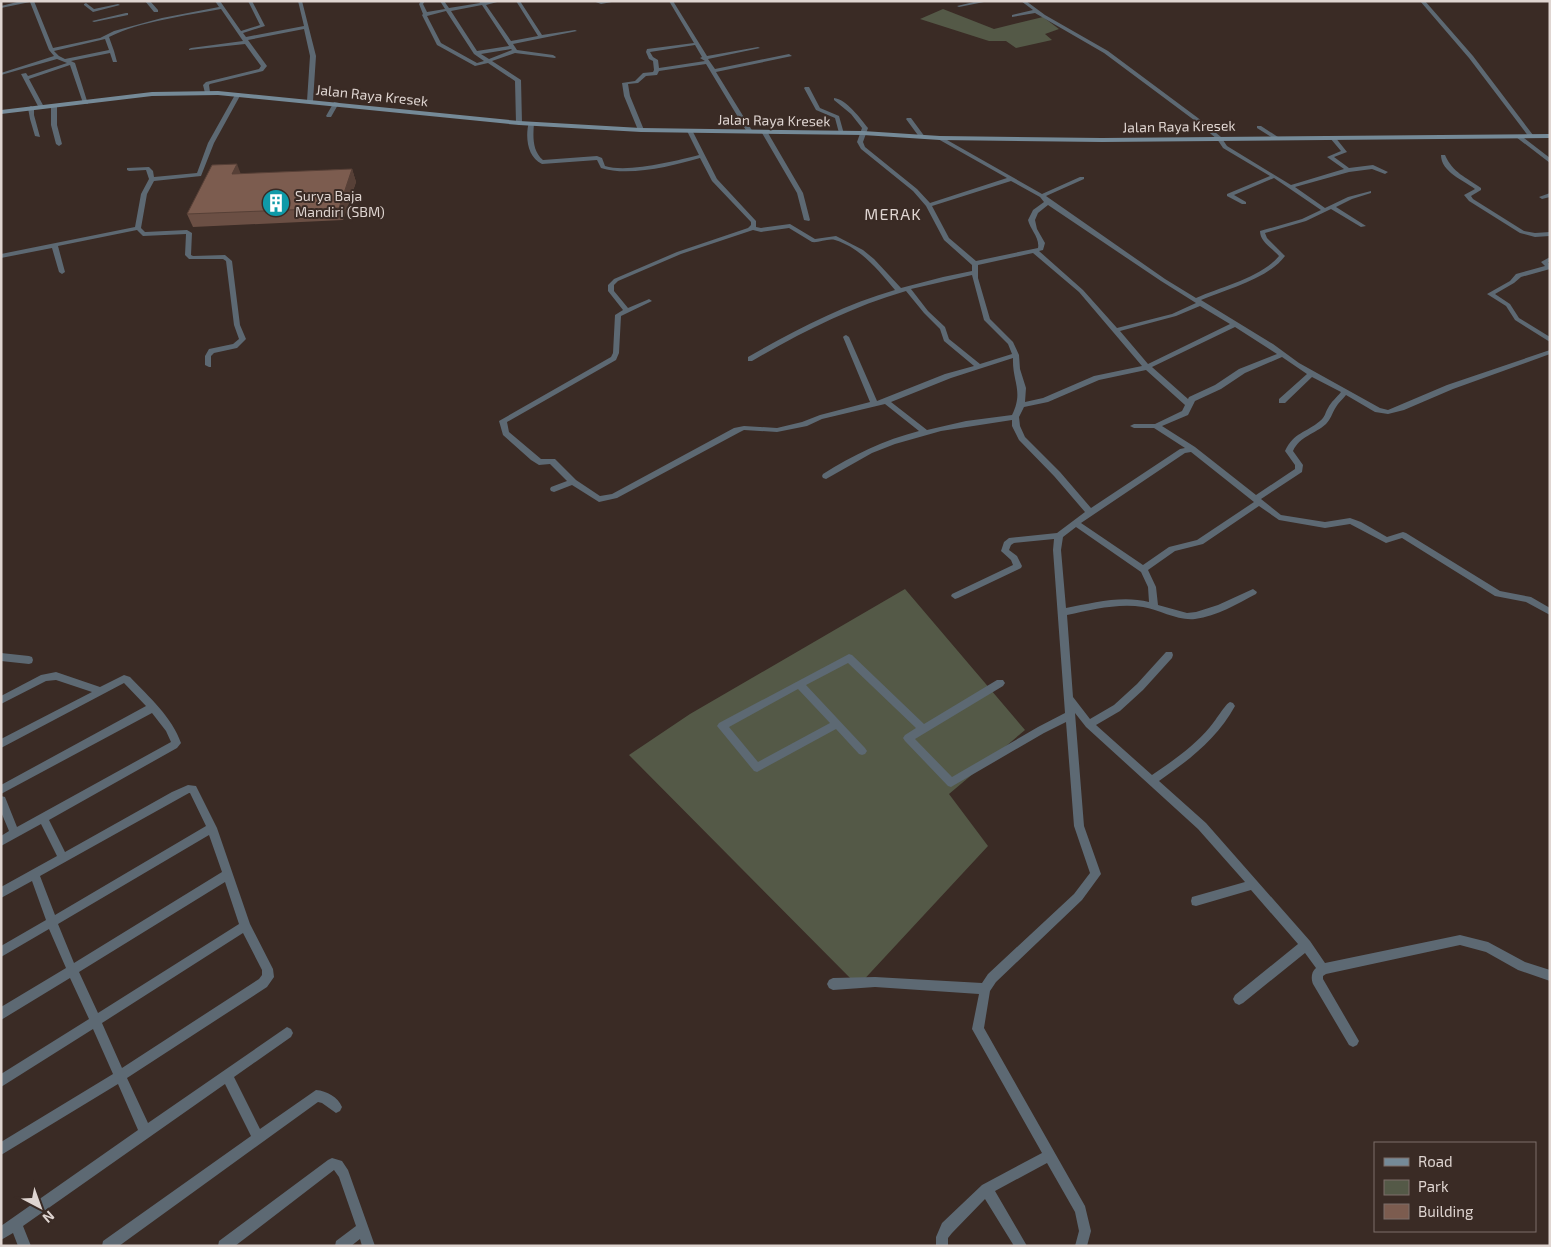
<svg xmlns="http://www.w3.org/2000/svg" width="1551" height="1247" viewBox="0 0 1551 1247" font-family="'Exo 2',sans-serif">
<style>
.green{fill:#545947}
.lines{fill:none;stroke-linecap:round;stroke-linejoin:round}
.minor{fill:#5d6973;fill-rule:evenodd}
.secondary{fill:#758a98;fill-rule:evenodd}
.wall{fill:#6b4f44}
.shaded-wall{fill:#574037}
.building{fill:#7c5c4f;stroke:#574037}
.labels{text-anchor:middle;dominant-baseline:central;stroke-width:4;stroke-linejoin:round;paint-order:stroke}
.far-street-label{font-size:14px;fill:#dfd5d1;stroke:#3a2b25}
.far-poi-label{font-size:14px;fill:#dfd5d1;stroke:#3a2b25;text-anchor:start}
.far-quarter-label{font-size:16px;letter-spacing:1px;fill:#dfd5d1;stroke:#3a2b25}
</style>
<rect width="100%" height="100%" fill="#3a2b25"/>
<path class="green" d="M943,9L994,29L1043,17L1059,29L1045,34L1052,40L1016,48L1006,41H989L920,19Z
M905,589L1025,730L949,794L988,846L858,986L629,755L690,714Z"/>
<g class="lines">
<path class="minor" d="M21,1H34L53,48L100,38L114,31L162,18L219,7L215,1H220L241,31L260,25L248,1H252L265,26L243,33L246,37L304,26L298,1H302L316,56L313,101L310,103L307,101L310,56L304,29L248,40L267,66L263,71L210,84L209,85L210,92L205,93L203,85L206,82L259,69L261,66L245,44L189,50V49L191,48L243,41L221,9C185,16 141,21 109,37L114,51L117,62H113L110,53L71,61L75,63L88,104L83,103L70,65L29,79L44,107L39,108L21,74L26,73L28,76L67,63L57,59L1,75V73L54,56L49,50L30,2L1,8V6ZM105,39L109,50L65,59L59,56L54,51Z
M145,1H150L158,10V12H154Z
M421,1H425L423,4L427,12L445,9L440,1H444L449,8L480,3L479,1H501L486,5L511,41L538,36L516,1H520L542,35L575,30L577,31L513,44L517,50L553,55L556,57L555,58L515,53L492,61L521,80L522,123L519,125L516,123L515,81L488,63L475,66L437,45L422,15L423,14L419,4ZM482,5L509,46L477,51L451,11ZM446,11L474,54L484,61L477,63L441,43L427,16ZM511,49L512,50L489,59L481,54Z
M593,1H617L601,4Z
M669,1H673L707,56L758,47L760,48L708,59L715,69L789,54L792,56L716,72L753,132L752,133L747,132L706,64L659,71L657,75L646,76L638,83L628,84L630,96L644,130L641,132L638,130L624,96L622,83L635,81L643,73L653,72L654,70L653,61L649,59L646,52L647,49L694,43ZM695,45L702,57L700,58L705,61L659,68L658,60L653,57L650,52Z
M978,1H989L959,7L957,6Z
M1021,1H1026L1045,15L1108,51L1198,118L1221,137L1227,146L1291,185L1344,169L1327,157L1341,151L1330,138L1333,136L1335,137L1347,152L1334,157L1349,168L1373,165L1388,172L1385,174L1372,169L1349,172L1295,187L1325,208L1348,197L1371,191V193L1352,199L1336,207L1366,226L1361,227L1331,209L1306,221L1265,233L1267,238L1285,256C1268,279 1227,289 1201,300L1273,344L1299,363L1380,408L1388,410L1447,385L1550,350V354L1453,389L1404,410L1388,414L1375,412L1346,395C1343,399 1338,403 1336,407C1332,413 1331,419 1326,424C1315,434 1300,436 1293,451L1303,465L1302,472L1261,499L1281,515L1325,522L1350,518L1361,522L1387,537L1403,532L1406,533L1500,591L1531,597L1550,608V615L1526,602L1495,596L1402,538L1386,543L1350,524L1325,528L1279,520L1259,506L1203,544L1175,551L1148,570L1156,587L1158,605L1187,613L1196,612L1218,605L1253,589L1257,592L1256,594C1237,604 1217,616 1195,619C1178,621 1160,610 1143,607C1117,603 1092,610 1067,615L1073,697L1090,719L1114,705L1137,684L1166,652H1172L1173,655L1172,658L1143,690L1120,711L1096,725L1152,775C1173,761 1194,746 1210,727C1214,723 1226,703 1230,702C1231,702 1232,703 1233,703L1235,706C1217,739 1189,760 1159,781L1206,823L1310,941L1325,963L1460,935L1488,942L1525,962L1550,970V981L1518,970L1486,952L1460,945L1326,974L1323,976V979L1359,1041L1357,1045L1353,1047L1349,1045L1313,984C1311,979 1311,972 1316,968L1305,953L1243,1003L1239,1005L1235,1003L1233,999L1235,995L1298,944L1251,890L1196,906L1192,905L1191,901L1192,897L1245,882L1198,829L1086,727L1075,713L1084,826L1101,874L1082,900L996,982L990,991L984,1028L1085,1206L1091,1231L1087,1246H1075L1079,1231L1075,1212L1047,1163L995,1191L1027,1246H1014L985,1199L952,1233L948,1238V1246H936V1237L942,1223L982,1185L1042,1153L972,1029L979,994L875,987L833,990L829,988L827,984L829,980L833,978L875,977L982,983L988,974L1074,894L1090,873L1074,826L1066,722L1044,733L951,787L948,786L905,741L903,738L905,735L916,728L848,663L806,685L865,748L867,751L865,754L862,755L859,754L836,729L757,772L754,771L717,726L719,723L849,654L852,655L924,724L997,680H1003L1005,683L1003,686L915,739L952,777L1038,727L1065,713L1053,550L1054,539L1014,543L1011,545L1009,550L1017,556L1022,566L1021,568L958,598L955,599L951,596L952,594L1013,565L1011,560L1001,551L1004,542L1009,538L1057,533L1085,512L1054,476L1019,440L1012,426V420L941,431L895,444L872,453L826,479L823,478L822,476L823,474C853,455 884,440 919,431L885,404L822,419L807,426L777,432L744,430L740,432L617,498L599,502L572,485L554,492L551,491L550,489L551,487L567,481L550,464L539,465L531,460L503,435L499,421L611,357L613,353L615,315L623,310L608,291V285L614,279L677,252L748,228L751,225V222L712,181L700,158C672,166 629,177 601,168L597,160L542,164C527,157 525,136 529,122L534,123C533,136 532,151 543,160L597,156L602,158L605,166C628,173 675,161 699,155L687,131L692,130L717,179L756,221V227L761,228L790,224L815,239L836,236L863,250L874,259L901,288L943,277L972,271V265L944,240L926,206L913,191L861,149L857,142L862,128L851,114L834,100V98C846,99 861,119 868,128L863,142L865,147L917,189L930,203L1007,178L938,139V137L940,136L1042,194L1080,177H1084V179L1046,196L1165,279L1196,298C1221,287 1262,277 1279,256C1272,248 1260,242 1260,231L1302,219L1321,210L1274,178L1234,195L1246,202V204H1242L1227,196V194L1270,176L1223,148L1217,139L1194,120L1104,53L1035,13L1012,17V15L1033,10ZM1011,181L1040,197L1044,202L1033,210L1028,220C1030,229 1040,238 1038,248L976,261L949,238L932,206ZM1048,205L1161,281L1196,303L1172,314L1117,328L1083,290L1039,251L1043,250L1045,243L1037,229L1035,220L1038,213ZM789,228L812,242C819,243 828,238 835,240C861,248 878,270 895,290C843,305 795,330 748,357V361H752C802,332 851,307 906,291L924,313L940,329L944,341L974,366L945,374L877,401L849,337L846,335L844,336L843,337L870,402L820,415L802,422L777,428L744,426L734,428L612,494L600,496L576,480L555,459H541L509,432L507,422L616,360L619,353L621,316L652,301L649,299L647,300L628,308L614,291V285L618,281L681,254L753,230L761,232ZM1033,253L1079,292L1142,366L1094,376L1043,398L1025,402L1026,388L1020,369L1019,355L1013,342L990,319L978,278V265ZM972,275L984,320L1008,344L1012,354L980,364L949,339L945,327L928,311L911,289ZM1200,306L1230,324L1148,364L1120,331L1176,316ZM1235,327L1277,354L1239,369L1215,385L1189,397L1188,399L1152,367ZM1282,357L1307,374L1279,399V403H1285L1312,377L1341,392C1337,397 1331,402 1328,408C1325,413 1325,417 1320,421C1306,433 1294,432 1285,451L1295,465V469L1256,495L1195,447L1162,426L1188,415L1195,401L1221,389L1245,373ZM1013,358C1012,382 1024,391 1012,415L966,421L927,430L891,402L951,378ZM1146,370L1185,405L1182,411L1155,424H1134L1130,426L1134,428H1154L1185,448L1180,449L1091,508L1060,472L1025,437L1020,426L1019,417L1024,407L1048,402L1099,380ZM1191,452L1254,502L1197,540L1169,547L1143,565L1081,523L1185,453ZM1076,527L1141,572L1148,587L1149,602C1122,595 1093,603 1066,608L1061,550L1063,537ZM798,689L830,723L758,762L729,727Z
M1420,1H1425L1473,56L1533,135V137H1529L1469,58Z
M86,3L94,9L118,4L120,5L93,12L84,5V4Z
M126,13H128V15L94,22L92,21Z
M805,87H809L820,108L839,116L844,134L839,133L835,118L816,110L804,88Z
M236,93L241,94L214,143L201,176L154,181L147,194L141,228L145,232L187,230L192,233L191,255L193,256L225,255L232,261L240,325L246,339L237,348L214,353L211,356V367H209L205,365V356L209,349L233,344L239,339L234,325L226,261L223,259H189L185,255L186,234L143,236L137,230L58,246L65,272L62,274L59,272L52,248L1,258V254L135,227L141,194L149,179L146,170L129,171L127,170V168L149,167L153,171L154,177L197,173L208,143Z
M334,102L339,103L331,117H327L326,116Z
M54,104L57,106V125L62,144L59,146L56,144L51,125V106Z
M31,106L34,108V115L40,137L35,136L30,119L28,108Z
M907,118H911L925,137L924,138H920L906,119Z
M1257,126H1261L1281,139L1276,140L1257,128Z
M763,132L768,133L803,193L810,220L809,221L804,220L797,193L762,133Z
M1516,135H1520L1550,158V163L1516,137Z
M1441,155H1445C1453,173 1466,177 1481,188V190L1471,196L1473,199L1524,231L1535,233L1550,232V236L1535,237L1520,233L1469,201L1464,195L1475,189C1463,180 1441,172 1441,155Z
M1550,193V197L1542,199L1539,197Z
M1550,257V262H1548L1550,264V269L1521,277L1514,283L1495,294L1510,304L1519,318L1550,337V342L1515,320L1506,306L1487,294L1510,281L1516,274L1545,266L1541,262Z
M1,653L29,656L32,657L33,660L32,663L29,664L1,661Z
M56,672L100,687L124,675L130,677C149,697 172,717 181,743L177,748L49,820L65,852L172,792L188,785L196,786L217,828L250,924L273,969L274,977L267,987L127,1078L148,1123L287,1027L291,1029L293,1033L291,1037L234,1077L260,1129L316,1090C327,1091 338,1097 342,1107L340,1111L336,1113L322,1103L318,1102L119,1246H102L103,1241L251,1136L225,1084L23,1226L31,1246H18L13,1233L1,1240V1226L138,1130L118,1084L1,1155V1142L113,1074L93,1029L1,1087V1074L89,1019L70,978L1,1020V1007L66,968L49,929L1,957V946L46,920L32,881L1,898V887L57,856L41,824L1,846V836L9,831L1,812V796L5,797L17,827L171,742L166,731L152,713L1,794V785L146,706L124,683L1,748V739L92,692L56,680L46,681L1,704V696L41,675ZM189,793H190L206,826L55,915L40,876ZM209,835L222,872L74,963L58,924ZM225,882L239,924L98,1013L79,972ZM243,933L262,970V975L259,979L122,1068L102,1023Z
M332,1158L342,1161L348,1170L375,1246H362L360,1239L351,1246H335L336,1241L356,1226L339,1177L334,1170L235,1246H218L219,1241L328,1160Z"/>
<path class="secondary" d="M218,91L519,121L641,128L863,131L940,136L1102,138L1550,134V138L1102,142L940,140L863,135L641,132L519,125L218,95L152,96L1,114V110L152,92Z"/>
</g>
<path class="wall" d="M352,169L356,182L343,220L193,227L187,214L241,174Z"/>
<path class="shaded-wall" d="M237,164L242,177L232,174Z
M352,169L356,182L343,220L339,208Z"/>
<path class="building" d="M237,164L232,174L352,169L339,208L187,214L212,165Z"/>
<defs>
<symbol id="building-disc" viewBox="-11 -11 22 22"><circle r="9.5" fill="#0f9aa8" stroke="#3a2b25"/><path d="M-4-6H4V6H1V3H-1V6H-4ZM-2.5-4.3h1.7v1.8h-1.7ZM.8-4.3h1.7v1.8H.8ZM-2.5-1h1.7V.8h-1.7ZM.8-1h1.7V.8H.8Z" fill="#fff"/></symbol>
</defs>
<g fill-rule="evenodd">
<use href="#building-disc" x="260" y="187" width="32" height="32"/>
</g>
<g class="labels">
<g class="far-street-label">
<text transform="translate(372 95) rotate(6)">Jalan Raya Kresek</text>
<text transform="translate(774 120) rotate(1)">Jalan Raya Kresek</text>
<text transform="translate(1179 126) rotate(-1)">Jalan Raya Kresek</text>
</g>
<g class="far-poi-label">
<text x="295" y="195">Surya Baja<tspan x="295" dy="16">Mandiri (SBM)</tspan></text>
</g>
<g class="far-quarter-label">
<text x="893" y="213">MERAK</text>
</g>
</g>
<rect width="1551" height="1247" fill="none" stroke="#dfd5d1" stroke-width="5"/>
<rect x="1374" y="1142" width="162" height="90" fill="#3a2b25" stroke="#7c6f6a"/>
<rect x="1384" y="1158" width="25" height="8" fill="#758a98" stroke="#7c6f6a"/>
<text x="1418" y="1167" font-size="15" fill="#dfd5d1">Road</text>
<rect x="1384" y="1180" width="25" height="15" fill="#545947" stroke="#7c6f6a"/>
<text x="1418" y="1192" font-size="15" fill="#dfd5d1">Park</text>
<rect x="1384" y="1204" width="25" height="15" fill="#7c5c4f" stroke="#7c6f6a"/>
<text x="1418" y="1217" font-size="15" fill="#dfd5d1">Building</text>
<g transform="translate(40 1207) rotate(139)" stroke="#3a2b25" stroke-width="4" paint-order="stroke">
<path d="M0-4L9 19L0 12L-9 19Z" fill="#dfd5d1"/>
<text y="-8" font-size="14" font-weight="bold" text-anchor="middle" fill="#dfd5d1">N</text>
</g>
</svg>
